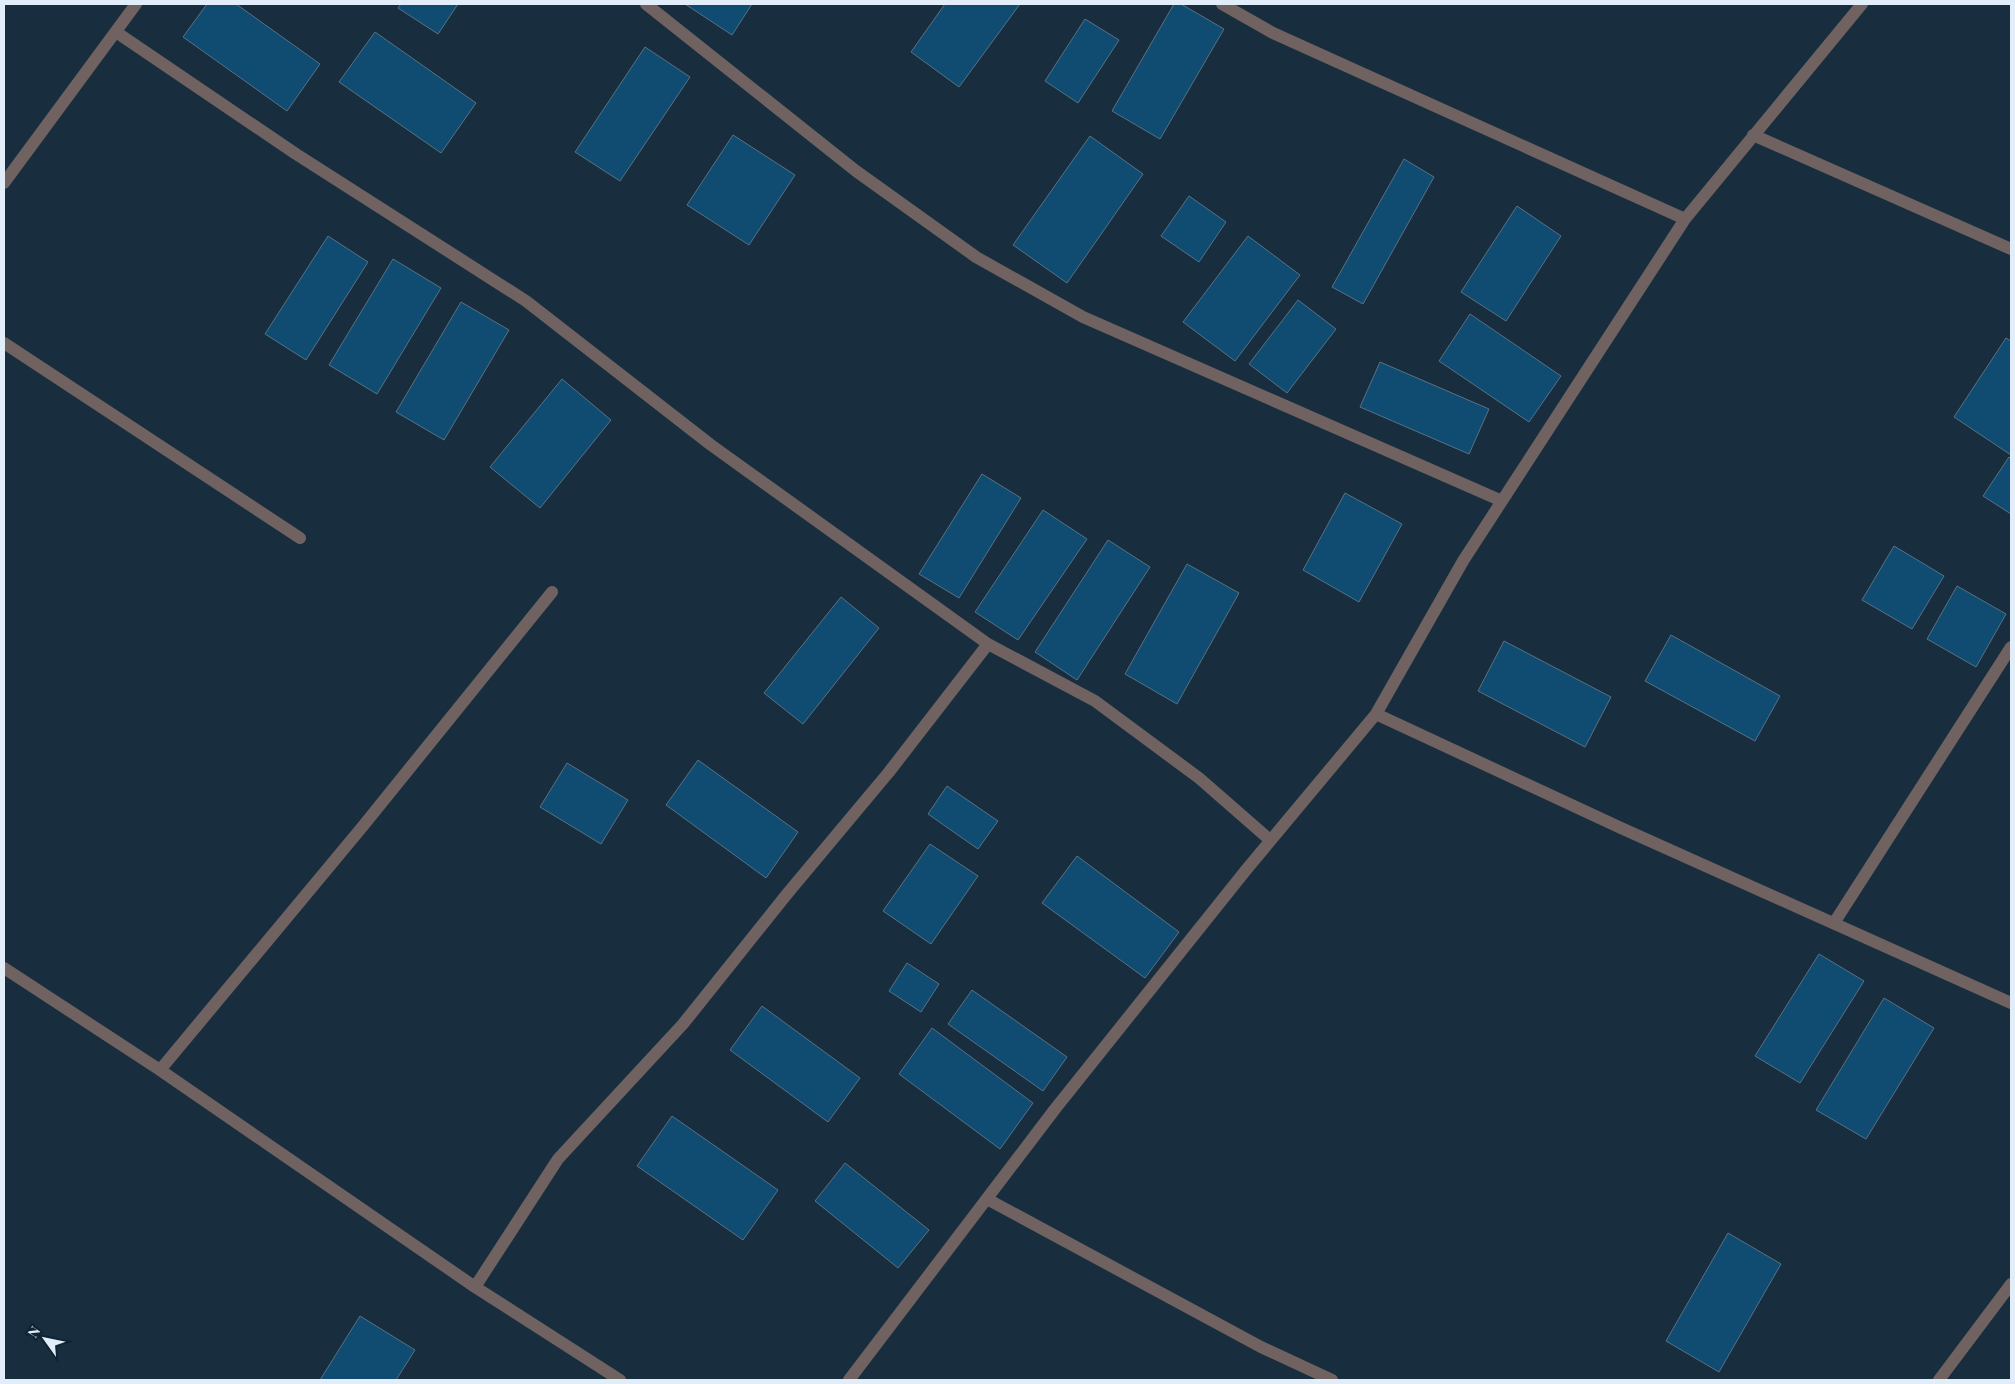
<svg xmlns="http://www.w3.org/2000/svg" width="2015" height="1384" viewBox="0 0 2015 1384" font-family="'Playfair Display',serif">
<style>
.building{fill:#104c71;stroke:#597184}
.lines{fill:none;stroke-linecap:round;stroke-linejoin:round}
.minor{stroke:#706260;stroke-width:12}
</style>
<rect width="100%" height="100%" fill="#182e3e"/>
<path class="building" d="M207,4H236L320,64L287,111L183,37Z
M401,4H458L438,34L398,8Z
M685,4H752L732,35Z
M945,4H1020L959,87L911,52Z
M1174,4H1181L1224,29L1160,139L1112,111Z
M1085,19L1119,40L1078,103L1045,81Z
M375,32L476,103L441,153L339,82Z
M645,47L690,77L620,181L575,152Z
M733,135L795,175L749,245L687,205Z
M1090,136L1143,174L1067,283L1013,245Z
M1404,159L1434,177L1363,304L1332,287Z
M1189,196L1226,222L1199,262L1161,236Z
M1517,206L1561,236L1506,321L1461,292Z
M328,236L368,262L306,360L265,334Z
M1248,236L1300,275L1235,361L1183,322Z
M393,259L441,288L377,394L329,365Z
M1298,300L1336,329L1287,393L1249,364Z
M461,302L509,330L444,440L396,412Z
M1470,314L1561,376L1529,422L1439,361Z
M2006,338L2011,341V455L1954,417Z
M1380,362L1489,409L1469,454L1360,407Z
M562,379L611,420L540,508L490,467Z
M2009,457L2011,459V514L1983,496Z
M982,474L1021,498L959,598L919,574Z
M1345,493L1402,524L1359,602L1303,570Z
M1043,510L1087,539L1018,640L975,612Z
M1108,540L1150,567L1077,680L1035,652Z
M1894,546L1944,576L1912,629L1862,600Z
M1187,564L1239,593L1177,704L1125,674Z
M1957,586L2006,614L1976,667L1927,639Z
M841,597L879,628L803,724L764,693Z
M1671,635L1780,696L1755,741L1645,681Z
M1504,641L1611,697L1585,747L1478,691Z
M698,760L798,832L766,878L666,805Z
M567,763L628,800L601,844L540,807Z
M947,786L998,821L978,849L928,814Z
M930,844L978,876L931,944L883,911Z
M1077,856L1179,932L1145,978L1042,903Z
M1819,954L1864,981L1800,1083L1755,1056Z
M907,963L939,984L921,1012L889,991Z
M972,990L1067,1057L1043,1091L948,1024Z
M1884,998L1934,1028L1866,1139L1816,1110Z
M762,1006L860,1078L828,1122L730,1050Z
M932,1028L1033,1103L1000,1149L899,1074Z
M672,1116L778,1190L743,1240L637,1166Z
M845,1163L929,1230L898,1268L815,1201Z
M1728,1233L1781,1264L1719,1372L1666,1341Z
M360,1316L415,1350L396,1380H320Z"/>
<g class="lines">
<path class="minor" d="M646,4L856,171L976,257L1083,317L1502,501
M1222,4L1273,33L1685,219
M116,32L296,154L526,301L711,445L988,644L1095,701L1199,778L1270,840
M1753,135L2011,249
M4,183L136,4
M4,343L300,538
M1376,714L1621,828L2011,1003
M1834,923L2011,647
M4,968L160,1070L475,1287L620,1380
M160,1070L363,826L552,592
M987,1199L1261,1347L1332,1380
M475,1287L558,1159L683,1024L787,894L889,772L988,644
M849,1380L1055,1109L1246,870L1376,714L1463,561L1685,219L1862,4
M1939,1380L2011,1284"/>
</g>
<rect width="2015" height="1384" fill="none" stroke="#e1eef9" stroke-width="10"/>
<g transform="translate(45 1339) rotate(303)" stroke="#0e2434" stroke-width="4" paint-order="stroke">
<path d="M0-4L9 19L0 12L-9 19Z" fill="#e1eef9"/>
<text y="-8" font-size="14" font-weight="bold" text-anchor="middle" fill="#e1eef9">N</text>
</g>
</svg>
